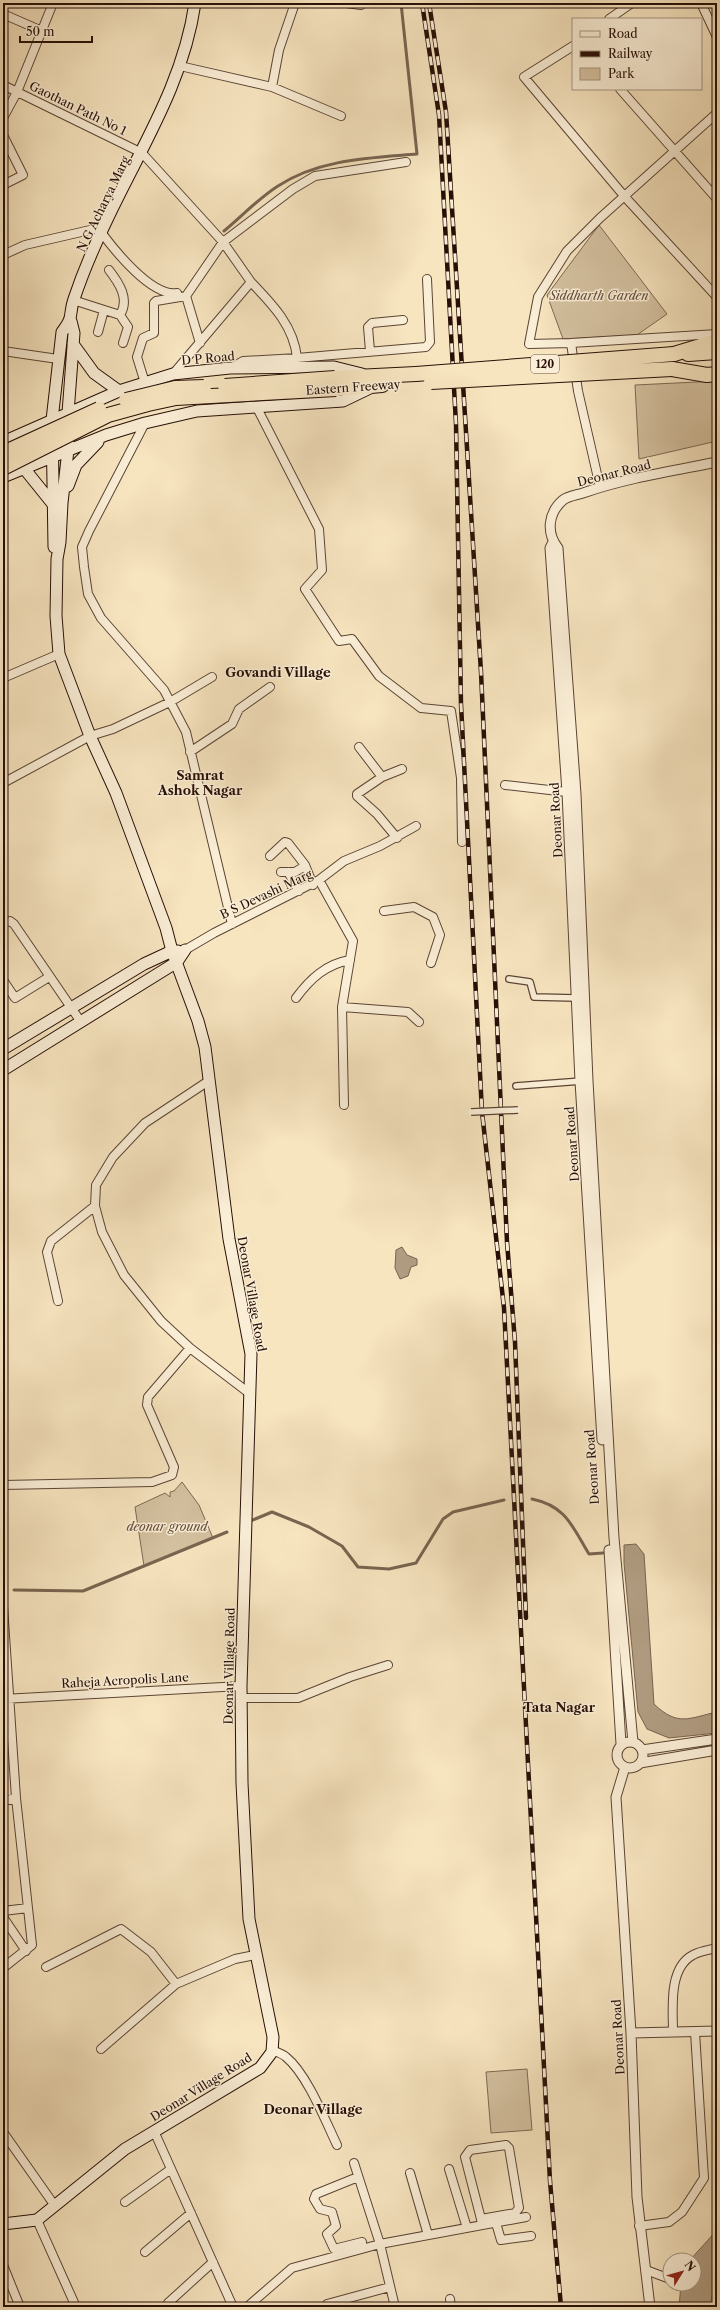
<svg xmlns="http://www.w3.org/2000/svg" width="720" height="2310" viewBox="0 0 720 2310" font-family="'Libre Caslon Text',serif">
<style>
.green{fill:#d4c1a0;stroke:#7e6853}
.water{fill:#b09c81;stroke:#796450}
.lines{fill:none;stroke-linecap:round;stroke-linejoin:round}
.stream{stroke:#796450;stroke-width:3}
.pedestrian-casing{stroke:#5b4434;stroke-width:8}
.minor-casing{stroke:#5b4434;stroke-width:10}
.tertiary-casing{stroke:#5b4434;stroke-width:11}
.secondary-casing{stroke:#270f06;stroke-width:13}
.motorway-casing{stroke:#270f06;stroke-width:16}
.pedestrian{stroke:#faeed6;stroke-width:5.5}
.minor{stroke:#faeed6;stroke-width:8}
.tertiary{stroke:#faeed6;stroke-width:9}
.secondary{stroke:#faeed6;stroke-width:11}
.motorway{stroke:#f7e5c0;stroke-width:14}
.rail-casing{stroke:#270f06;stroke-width:4.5}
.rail{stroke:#faeed6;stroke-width:3;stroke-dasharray:9;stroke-linecap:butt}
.pedestrian-bridge-casing{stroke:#5b4434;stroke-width:8;stroke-linecap:butt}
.motorway-bridge-casing{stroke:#270f06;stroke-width:16;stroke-linecap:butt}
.pedestrian-bridge{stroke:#faeed6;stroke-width:5.5}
.motorway-bridge{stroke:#f7e5c0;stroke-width:14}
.labels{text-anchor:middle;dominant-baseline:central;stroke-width:3;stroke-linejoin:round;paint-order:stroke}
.shield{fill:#faeed6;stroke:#665244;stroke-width:1}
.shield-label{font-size:11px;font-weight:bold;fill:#270f06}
.street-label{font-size:12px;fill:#270f06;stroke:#faeed6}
.park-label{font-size:12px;font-style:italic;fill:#644d3c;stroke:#faeed6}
.neighbourhood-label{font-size:13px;font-weight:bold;fill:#270f06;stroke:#faeed6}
</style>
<rect width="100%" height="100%" fill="#f7e5c0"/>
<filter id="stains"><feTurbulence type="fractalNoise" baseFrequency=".005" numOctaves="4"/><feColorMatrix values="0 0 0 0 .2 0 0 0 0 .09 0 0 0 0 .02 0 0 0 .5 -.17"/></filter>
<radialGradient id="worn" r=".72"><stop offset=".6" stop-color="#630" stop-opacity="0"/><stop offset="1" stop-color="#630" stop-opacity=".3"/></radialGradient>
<path class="green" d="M599,225L667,314L637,335L563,339L547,295Z
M717,381V441L639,459L635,385Z
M182,1482L199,1505L213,1538L144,1566L135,1507L165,1493L170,1497V1492L174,1491Z
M527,2069L532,2130L491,2133L486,2072Z"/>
<path class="water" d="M402,1247L407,1255L417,1259V1265L411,1267L408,1276L400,1279L395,1268L396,1250Z
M636,1544L644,1554L654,1704C678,1727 689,1718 717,1712V1733L669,1738L647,1729L638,1712L624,1563V1545Z
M717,2230V2282L709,2307H679L681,2284H694V2260H690Z"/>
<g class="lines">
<path class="stream" d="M224,231C242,216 259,198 278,186C319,159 370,158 417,154L401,3
M532,1499C566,1506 572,1526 589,1554L603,1553
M248,1522L272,1512L309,1527L342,1546L358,1567L389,1569L416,1563L443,1519L453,1512L504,1500
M14,1590L83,1591L227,1532"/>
<defs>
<path id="pedestrian" d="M509,979L530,982L534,997L576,998
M516,1086L582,1081"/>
<path id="minor" d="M346,3L361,5
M701,3L717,37
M3,14L42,31
M609,19L632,3
M573,46L524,77L625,197L717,297
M180,66L272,87L341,116
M3,85L142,153L223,242L251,282L173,374
M272,87L279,50L295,3
M620,89L717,199
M3,118L17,92L53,3
M3,135L23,175L3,185
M101,232C115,251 152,297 177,293
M3,255L25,245L103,227
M109,270C119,283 130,299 120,315
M186,296L200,343
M73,300L120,315L128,327L123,343
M98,332L104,310
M571,343L717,334
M3,351L58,359
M370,351L368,327L372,323L403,320
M297,358L426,347L430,342L427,279
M231,368L243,361L297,358C294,326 272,304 251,282
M145,383L137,357L143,338L154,333V303L156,301L186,296L223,242L293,189L315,176L406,162
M256,406L319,529L322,570L305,589L339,641L352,639L379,676L421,708L451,711L461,778L462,842
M145,423L89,531L82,547L84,567L88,594L101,618L164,690L186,732L232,924
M600,487L578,391L571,343L529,344L538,297L567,251L600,218L717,113
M3,678L59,654
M359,747L382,777L357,794V796L377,814L397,838
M190,752L232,724L239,709L270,687
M382,777L402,769
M3,783L90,736L113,729L170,702L212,677
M505,785L567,792
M270,856L285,842L288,843L305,865L313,885
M281,872H295L305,866
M288,872L299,891
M319,880L344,861L380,846L416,826
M384,911L414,907L433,917L440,935L431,963
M3,923L10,921L14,924L81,1022
M185,950L214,933L319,880L353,941L342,1007L344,1105
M3,980L15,998L49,977
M296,998C310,979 326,964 350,960
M342,1007L408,1012L419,1022
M210,1080L145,1123L113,1157L96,1185L95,1206L102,1232L124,1275L161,1321L190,1348L249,1393
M58,1301L47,1252L51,1241L95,1206
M3,1485L152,1482L172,1475L174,1467L147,1405L148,1397L190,1348
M3,1606L16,1798L32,1945L3,1968
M241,1698H298L350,1677L388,1665
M3,1699L241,1686
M3,1801L16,1798
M3,1911L28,1908
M3,1917L26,1951
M46,1967L121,1929L151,1952L176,1984L235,1959L255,1955
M673,2032C673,2009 668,1968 693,1955C700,1951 709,1950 717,1948
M101,2049L176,1984
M272,2050C277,2052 283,2054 286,2057C307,2074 325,2120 337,2145
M154,2131L233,2307
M3,2132L55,2206
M354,2163L380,2244L395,2307
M449,2169L467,2228
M410,2173L428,2235
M358,2177L316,2194L314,2199L320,2209L332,2212L336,2226L327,2234L334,2249L362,2242
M125,2202L171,2169
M481,2219L515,2213L519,2208L509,2148L506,2145L470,2150L465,2157L481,2219L482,2225
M37,2220L76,2307
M496,2223L501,2240L531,2236
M639,2226L669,2222L682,2212L704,2178L695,2032
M145,2252L191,2213
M3,2265L20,2307
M646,2270L670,2279
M450,2299L451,2307
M168,2303L213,2262
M327,2304L390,2287
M247,2307L292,2268L380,2244L526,2217"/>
<path id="tertiary" d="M553,542L550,548L567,792L580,1081L602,1440
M609,1550L621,1744
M617 1755a13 13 0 1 1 26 0a13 13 0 1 1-26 0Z
M633,1742L614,1538L588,1081L576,794L558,548C546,533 548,513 563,500C568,496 577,495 583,493C626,478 672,471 717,462
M642,1750L717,1739
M640,1763L717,1750
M625,1767L616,1797L631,2033L637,2197L650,2307
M631,2033L717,2031"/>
<path id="secondary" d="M73,344L94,373L119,391
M3,442L119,391L173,374L230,368L334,367L362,374
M23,467L52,503
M3,477L106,435L145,423L197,411L343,401L370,388
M68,486L76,465L98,442
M54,547L52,420L62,332C75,315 68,316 74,299C82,275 93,249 104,226C138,152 183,86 195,3
M3,1049L144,964L172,951H178
M3,1070L177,962L185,950
M3,2224L37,2220L125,2149L260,2068L272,2052L273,2037L249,1919L242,1783L241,1686L251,1354L229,1239L205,1047L198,1021L172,951L166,928L116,793L90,736L59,654L56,616L57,559L60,542L62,503L68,450V413L74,333L71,321"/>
<path id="motorway" d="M674,354L717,341
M688,354L717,352
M672,369L707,375L717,374
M335,378L416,374
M336,389L382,385"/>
</defs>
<use href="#pedestrian" class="pedestrian-casing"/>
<use href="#minor" class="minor-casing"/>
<use href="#tertiary" class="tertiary-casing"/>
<use href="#secondary" class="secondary-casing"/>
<use href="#motorway" class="motorway-casing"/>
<use href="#pedestrian" class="pedestrian"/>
<use href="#minor" class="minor"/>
<use href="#tertiary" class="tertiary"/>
<use href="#secondary" class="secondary"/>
<use href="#motorway" class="motorway"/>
<defs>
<path id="rail" d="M422,3L439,115L456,424L461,704L482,1112L504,1308L550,2181L561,2307
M429,3L446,112L481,672L507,1242L515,1342L526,1618"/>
</defs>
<use href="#rail" class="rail-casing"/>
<use href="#rail" class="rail"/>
<defs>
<path id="pedestrian-bridge" d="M471,1112L518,1110"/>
<path id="motorway-bridge" d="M416,374L674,354
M431,382L672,369
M225,386L335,378
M126,400L175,388L204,387
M3,453L99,409
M3,468L108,415L148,404L176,398L336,389"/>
</defs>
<use href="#pedestrian-bridge" class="pedestrian-bridge-casing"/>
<use href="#motorway-bridge" class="motorway-bridge-casing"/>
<use href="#pedestrian-bridge" class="pedestrian-bridge"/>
<use href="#motorway-bridge" class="motorway-bridge"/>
</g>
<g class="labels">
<rect class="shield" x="531" y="355" width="28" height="18" rx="3"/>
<g class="shield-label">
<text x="545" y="364">120</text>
</g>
<g class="street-label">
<text transform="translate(78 108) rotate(26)">Gaothan Path No 1</text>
<text transform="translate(103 204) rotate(-64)">N G Acharya Marg</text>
<text transform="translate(208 358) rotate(-5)">D P Road</text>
<text transform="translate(353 387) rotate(-4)">Eastern Freeway</text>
<text transform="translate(614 473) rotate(-14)">Deonar Road</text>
<text transform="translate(556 820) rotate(-93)">Deonar Road</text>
<text transform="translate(266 894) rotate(-25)">B S Devashi Marg</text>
<text transform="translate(572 1144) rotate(-94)">Deonar Road</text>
<text transform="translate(252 1294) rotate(80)">Deonar Village Road</text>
<text transform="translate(592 1467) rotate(-94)">Deonar Road</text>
<text transform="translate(229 1666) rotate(-89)">Deonar Village Road</text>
<text transform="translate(125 1680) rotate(-3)">Raheja Acropolis Lane</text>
<text transform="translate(618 2037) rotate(-93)">Deonar Road</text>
<text transform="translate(201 2087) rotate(-32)">Deonar Village Road</text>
</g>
<g class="park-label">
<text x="599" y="295">Siddharth Garden</text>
<text x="167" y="1526">deonar ground</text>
</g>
<g class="neighbourhood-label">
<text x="278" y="672">Govandi Village</text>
<text x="200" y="775">Samrat<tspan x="200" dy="15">Ashok Nagar</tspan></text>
<text x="559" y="1707">Tata Nagar</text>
<text x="313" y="2109">Deonar Village</text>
</g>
</g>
<rect width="720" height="2310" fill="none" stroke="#f7e5c0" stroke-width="16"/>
<rect x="4" y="4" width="712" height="2302" fill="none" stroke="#270f06" stroke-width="2"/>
<rect x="8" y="8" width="704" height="2294" fill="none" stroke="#270f06"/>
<rect x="572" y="18" width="130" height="72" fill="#faeed6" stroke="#a69583"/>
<rect x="580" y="31" width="20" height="6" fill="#faeed6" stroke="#a69583"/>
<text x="608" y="38" font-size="12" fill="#270f06">Road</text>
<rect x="580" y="51" width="20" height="6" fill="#270f06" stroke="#a69583"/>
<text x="608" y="58" font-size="12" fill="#270f06">Railway</text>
<rect x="580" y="68" width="20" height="12" fill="#d4c1a0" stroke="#a69583"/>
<text x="608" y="78" font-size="12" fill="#270f06">Park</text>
<g transform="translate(682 2272) rotate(53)"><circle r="19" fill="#faeed6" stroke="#a69583"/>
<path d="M0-3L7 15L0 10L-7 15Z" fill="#8f2418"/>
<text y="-6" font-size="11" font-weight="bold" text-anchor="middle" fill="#270f06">N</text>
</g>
<path d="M20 36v6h72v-6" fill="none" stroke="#270f06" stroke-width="2"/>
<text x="26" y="36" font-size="12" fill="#270f06" stroke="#faeed6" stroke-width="3" paint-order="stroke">50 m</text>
<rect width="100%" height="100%" filter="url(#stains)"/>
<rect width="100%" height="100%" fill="url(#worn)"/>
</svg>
